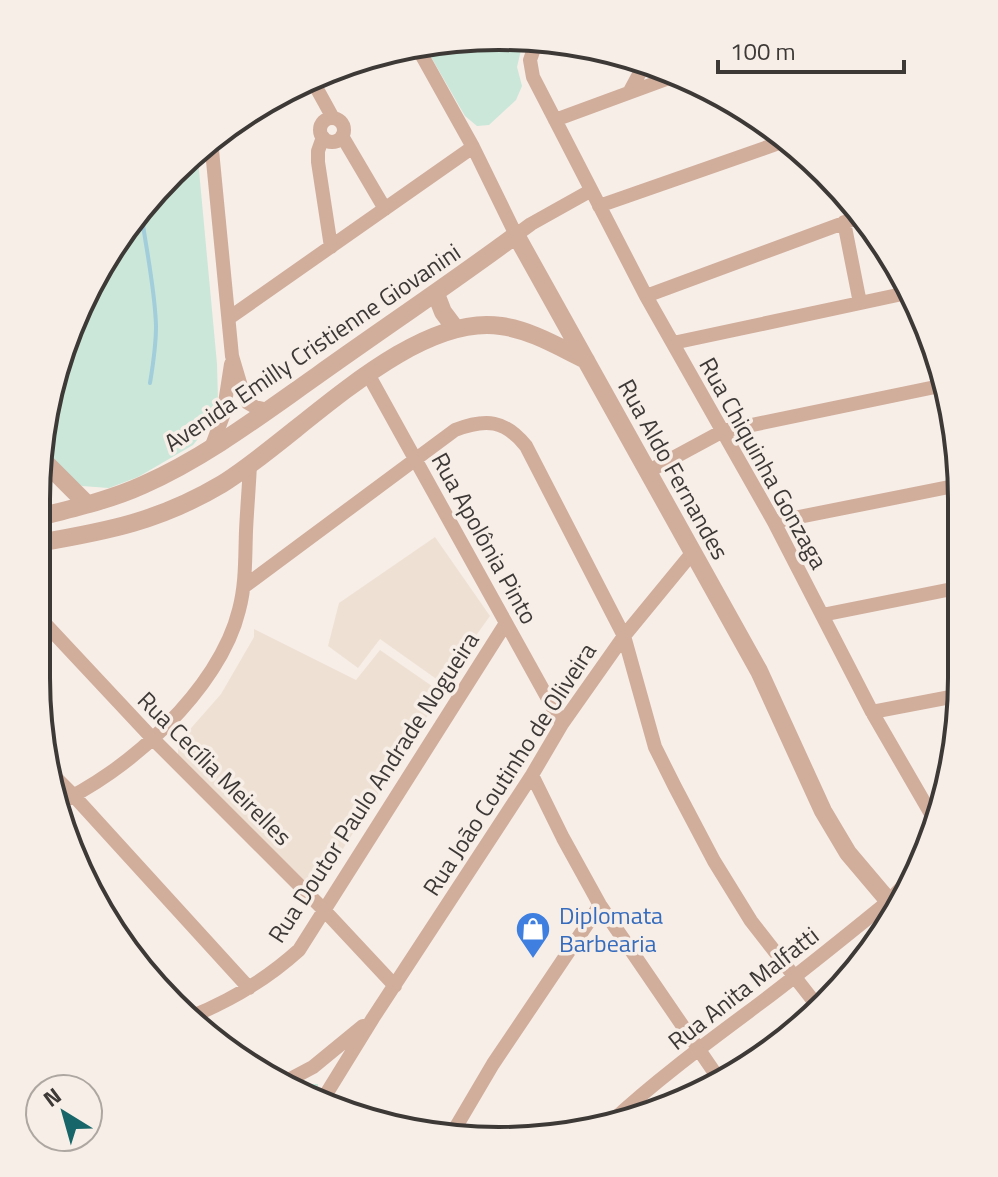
<svg xmlns="http://www.w3.org/2000/svg" width="998" height="1177" viewBox="0 0 998 1177" font-family="'Titillium Web',sans-serif">
<style>
.built{fill:#eee1d4}
.green{fill:#cae7d9}
.lines{fill:none;stroke-linecap:round;stroke-linejoin:round}
.stream{stroke:#a2cddb;stroke-width:4}
.minor{stroke:#d1ad9c;stroke-width:14}
.tertiary{stroke:#d1ad9c;stroke-width:18}
.labels{text-anchor:middle;dominant-baseline:central;stroke-width:7;stroke-linejoin:round;paint-order:stroke}
.street-label{font-size:24px;fill:#3d3937;stroke:#f7eee7}
.shop-label{font-size:24px;fill:#366cbe;stroke:#f7eee7;text-anchor:start}
.rim{fill:none;stroke:#3d3937;stroke-width:4}
</style>
<rect width="100%" height="100%" fill="#f7eee7"/>
<path class="built" d="M435,537L490,616L442,683L380,639L358,668L328,646L339,603Z
M254,629L356,680L380,650L442,693L320,885L312,893L178,755V743L221,694L254,637Z"/>
<path class="green" d="M499,36L525,41L521,50L517,67L522,86L516,100L489,125L477,126L465,116L427,50Z
M197,149L217,364L218,401L210,424L193,445L138,477L109,488L82,486L69,478L40,447V439L84,295L193,151Z
M301,1084H318L317,1103L291,1089Z"/>
<g class="lines">
<path class="stream" d="M142,218C147,254 155,290 156,326C156,345 153,365 150,383"/>
<path class="minor" d="M536,43L530,60L533,77L646,296L774,522L872,712L938,826
M420,52L473,147L516,235L531,224L590,191
M311,78L333,118
M630,91L644,65
M320 130a12 12 0 1 1 24 0a12 12 0 1 1-24 0Z
M555,120L680,74
M342,136L385,209
M323,137L318,151V162L331,247
M211,140L232,356L243,393L248,403L255,407L268,410
M599,206L782,142
M844,222L860,303
M646,296L857,218
M229,318L473,147
M673,343L907,293
M368,374L562,724
M211,448L223,416L231,364
M649,471L723,431L940,386
M774,522L959,485
M245,586L455,430C486,418 505,420 526,446L624,636L655,747L675,787L714,861L751,921L819,1008
M37,615L153,739L324,910L395,986
M822,615L962,587
M872,712L961,695
M48,770L74,796L249,988
M532,775L563,838L600,905L721,1082
M54,805C126,774 220,689 239,610C246,584 245,558 246,531C247,509 249,487 250,464
M190,1017C230,1001 267,979 299,950L506,623
M281,1084L313,1067L363,1026
M320,1104L373,1018L532,775L562,724L624,636L693,552
M610,1123C656,1080 708,1042 759,1004C803,971 846,936 889,901L902,887
M450,1137L493,1064L600,905"/>
<path class="tertiary" d="M436,294L443,312L455,328
M40,457L87,504
M39,517C74,508 110,500 143,485C206,457 261,415 318,375C384,328 451,283 516,235L759,671L823,811L848,853L892,905
M38,543C108,531 160,521 222,484C297,438 410,312 501,326C531,330 559,347 586,360"/>
</g>
<defs>
<symbol id="shop-pin" viewBox="-11 -11 22 30"><path d="M0 17L-7.5 6A9.5 9.5 0 1 1 7.5 6Z" fill="#3f7fe0" stroke="#f7eee7"/><path d="M-5-2.5h2.3a2.7 3.5 0 0 1 5.4 0H5L5.5 6h-11ZM-1.5-2.5h3a1.5 2.3 0 0 0-3 0Z" fill="#fff"/></symbol>
</defs>
<g fill-rule="evenodd">
<use href="#shop-pin" x="513" y="909" width="40" height="54"/>
</g>
<g class="labels">
<g class="street-label">
<text transform="translate(312 347) rotate(-34)">Avenida Emilly Cristienne Giovanini</text>
<text transform="translate(764 463) rotate(61)">Rua Chiquinha Gonzaga</text>
<text transform="translate(674 469) rotate(61)">Rua Aldo Fernandes</text>
<text transform="translate(485 538) rotate(61)">Rua Apolônia Pinto</text>
<text transform="translate(215 768) rotate(45)">Rua Cecília Meirelles</text>
<text transform="translate(509 769) rotate(-57)">Rua João Coutinho de Oliveira</text>
<text transform="translate(373 787) rotate(-57)">Rua Doutor Paulo Andrade Nogueira</text>
<text transform="translate(743 988) rotate(-38)">Rua Anita Malfatti</text>
</g>
<g class="shop-label">
<text x="559" y="915">Diplomata<tspan x="559" dy="28">Barbearia</tspan></text>
</g>
</g>
<path d="M0 0H998V1177H0ZM499 50H499A449 449 0 0 1 948 499V678A449 449 0 0 1 499 1127H499A449 449 0 0 1 50 678V499A449 449 0 0 1 499 50Z" fill="#f7eee7" fill-rule="evenodd"/>
<path class="rim" d="M499 50H499A449 449 0 0 1 948 499V678A449 449 0 0 1 499 1127H499A449 449 0 0 1 50 678V499A449 449 0 0 1 499 50Z"/>
<g transform="translate(64 1113) rotate(323)"><circle r="38" fill="#f7eee7" stroke="#ada6a1" stroke-width="2"/>
<path d="M0-6L14 30L0 20L-14 30Z" fill="#176669"/>
<text y="-12" font-size="22" font-weight="bold" text-anchor="middle" fill="#3d3937">N</text>
</g>
<path d="M718 60v12h186v-12" fill="none" stroke="#3d3937" stroke-width="4"/>
<text x="730" y="60" font-size="24" fill="#3d3937" stroke="#f7eee7" stroke-width="6" paint-order="stroke">100 m</text>
</svg>
